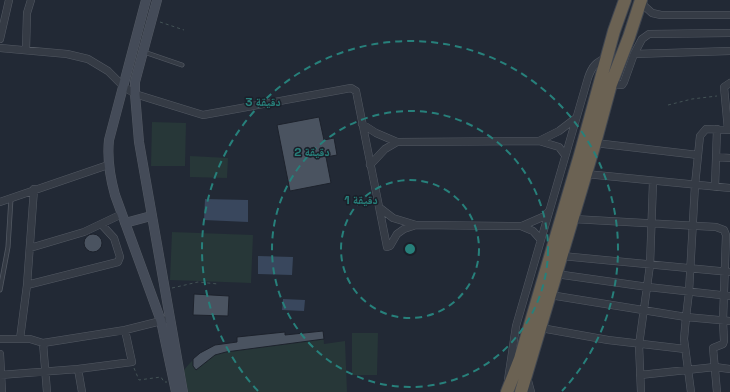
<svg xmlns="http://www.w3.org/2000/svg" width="730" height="392" viewBox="0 0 730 392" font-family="'Space Grotesk','Noto Naskh Arabic',sans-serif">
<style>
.green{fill:#273738}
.water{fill:#39475d}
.building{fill:#4a5360;stroke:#1d222c}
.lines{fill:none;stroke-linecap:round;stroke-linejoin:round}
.lane-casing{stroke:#535963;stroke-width:5}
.street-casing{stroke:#535963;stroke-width:8}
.secondary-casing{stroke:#535963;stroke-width:10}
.highway-casing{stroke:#404650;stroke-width:14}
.path{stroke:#435255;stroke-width:1;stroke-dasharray:3 3;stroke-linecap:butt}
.lane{stroke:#353b45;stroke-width:3.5}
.street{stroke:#353b45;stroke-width:7}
.secondary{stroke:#444b58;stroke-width:9}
.highway{stroke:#6b6253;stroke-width:12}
.ring{fill:none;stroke:#27807b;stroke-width:2;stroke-dasharray:7 5}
.centre{fill:#27807b;stroke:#1b202a;stroke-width:2}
.ring-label{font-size:12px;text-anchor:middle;font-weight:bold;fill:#27807b;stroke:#1b202a;stroke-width:3;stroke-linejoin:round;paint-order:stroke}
</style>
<rect width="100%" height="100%" fill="#222935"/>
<path class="green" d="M152,122L186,123L185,166H151Z
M190,156L228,158L227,178L190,177Z
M172,232L253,235L251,283L170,280Z
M323,331L324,344L345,341L347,392H188L184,370C201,349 211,346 237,342V337L285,332V335Z
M352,333H378L377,375H352Z"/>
<path class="water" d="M205,199L248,200V222L204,220Z
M258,256L293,257L292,275L258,274Z
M283,299L305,300L304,311L282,310Z"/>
<path class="building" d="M319,117L324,140L334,138L337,155L326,157L331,183L290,191L277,125Z
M84 243a9 9 0 1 1 18 0a9 9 0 1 1-18 0Z
M194,294L229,296L228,316L193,315Z
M323,331L324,339L226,352L215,355L196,370L193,366V359L200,353L215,345L237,342V337L285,332V335Z"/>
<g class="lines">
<defs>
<path id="lane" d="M144,52L182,65
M0,290L8,247L11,198"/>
<path id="street" d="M640,2L652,13L661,15H730
M0,39L9,0
M0,48L67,54L88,59L108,71L123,86L135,94L203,115L351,88L356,91L357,96L387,247L390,246L397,234L404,229L416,225
M26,50L27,13L31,0
M634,54L642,39L649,34L730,33
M611,84L622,85L624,82L634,54L730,51
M362,124L376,133L397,142L539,141L559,147L565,155
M728,130L724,87L730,83
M730,130L706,129L700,136L695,185L689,292L686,317L730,321
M539,141L559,131L576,118
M595,143L698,155
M716,157L730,158
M370,165L385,149L397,142
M586,174L730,188
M715,187L717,129
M0,202L108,165
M380,208L393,218L416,225L521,226L533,231L541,240
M573,219L716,227L724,230L726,235L723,321L724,341L723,344L713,348L717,392
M522,226L545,216L549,211
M30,248L84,232L122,214
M562,256L730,272
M556,274L648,287L730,296
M27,285L118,262L120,257L114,238L102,225
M550,295L686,317L684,339L691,392
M541,328L608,340L685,349
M0,339H30L43,343L125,330L165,320
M20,339L27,285L34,189
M43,343L47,392
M0,354L2,392
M78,369L82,392
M0,375L78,369L132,362L125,330
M640,375L715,367L730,369
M527,377L531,392
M508,380L516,326L588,78C592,66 596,62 608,57
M641,392L639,345L650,265L653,182"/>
<path id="secondary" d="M146,0L109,140C107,159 110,177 115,195L161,321L176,392
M157,0L143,52L135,82V94L139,142L183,392
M125,223L151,216"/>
<path id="highway" d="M507,392L520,359L580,155L614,31L625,0
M521,392L595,143L611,84L629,37L641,0"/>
</defs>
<use href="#lane" class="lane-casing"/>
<use href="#street" class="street-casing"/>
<use href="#secondary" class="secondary-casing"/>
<use href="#highway" class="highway-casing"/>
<path class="path" d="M160,22L184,30
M668,105L692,99L717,96
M172,288L198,282L218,284
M134,368L139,380L161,377L164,382H167"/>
<use href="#lane" class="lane"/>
<use href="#street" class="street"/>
<use href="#secondary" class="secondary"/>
<use href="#highway" class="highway"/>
</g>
<g class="ring">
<circle cx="410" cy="249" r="69"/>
<circle cx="410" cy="249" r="138"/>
<path d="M258 391A208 208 0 1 1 562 391"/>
</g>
<circle cx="410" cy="249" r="6" class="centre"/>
<g class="ring-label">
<text x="263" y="106">3 دقيقة</text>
<text x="312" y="156">2 دقيقة</text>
<text x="361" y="204">1 دقيقة</text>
</g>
</svg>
